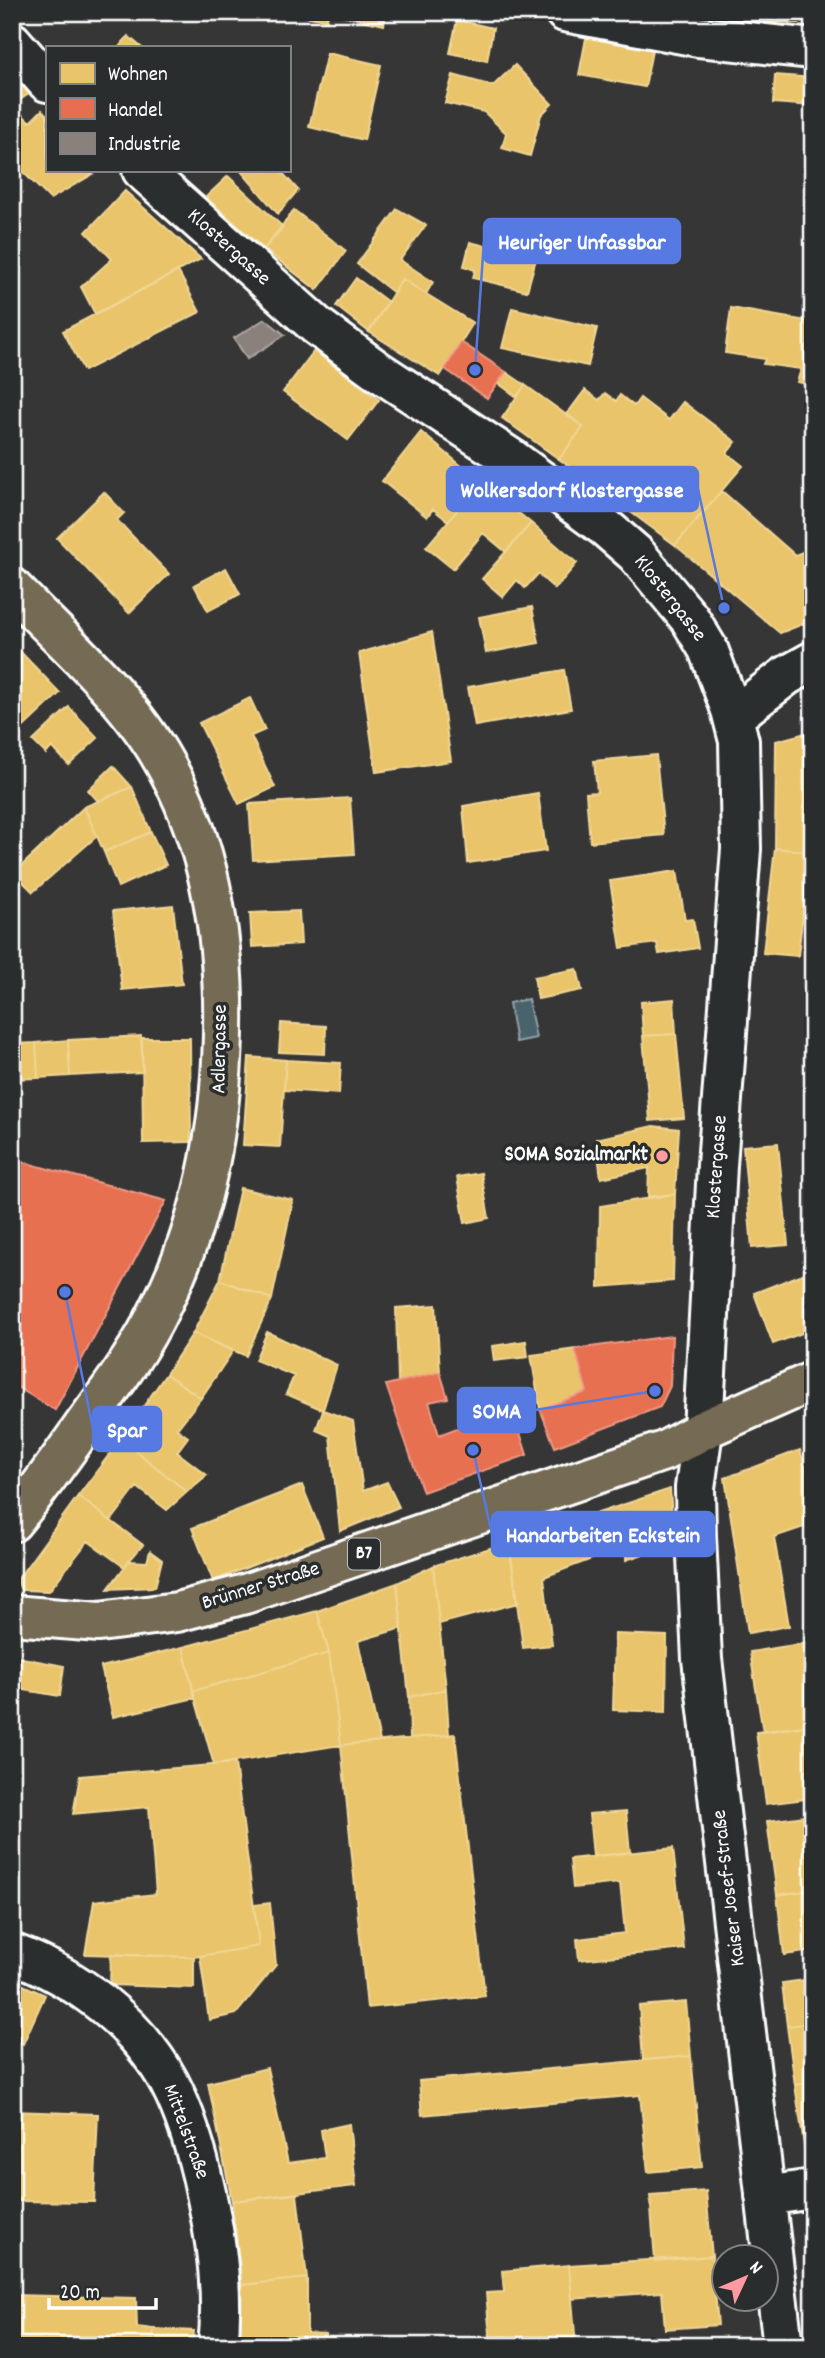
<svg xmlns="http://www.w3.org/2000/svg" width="825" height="2358" viewBox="0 0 825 2358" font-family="Dekko,sans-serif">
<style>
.water{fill:#49636d;stroke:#92a1a7;stroke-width:2}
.homes{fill:#e9c46a;stroke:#f0d697;stroke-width:2}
.shops{fill:#e76f51;stroke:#ee9a85;stroke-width:2}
.industry{fill:#8a817c;stroke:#ada7a3;stroke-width:2}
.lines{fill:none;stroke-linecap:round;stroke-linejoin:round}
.minor-casing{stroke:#fff;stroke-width:44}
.major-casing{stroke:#fff;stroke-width:44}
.minor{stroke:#2a2d2e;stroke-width:38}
.major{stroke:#746b52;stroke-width:38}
.poi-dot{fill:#ff9aa2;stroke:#2a2d2e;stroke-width:2.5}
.labels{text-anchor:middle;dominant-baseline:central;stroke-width:7;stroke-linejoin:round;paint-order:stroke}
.shield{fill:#2a2d2e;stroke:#bfc0c0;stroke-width:2}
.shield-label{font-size:19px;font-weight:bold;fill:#fff}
.street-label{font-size:21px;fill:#fff;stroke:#2a2d2e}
.poi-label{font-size:21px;font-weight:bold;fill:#fff;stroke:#2a2d2e;text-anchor:end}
.leader{fill:none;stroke:#567ae2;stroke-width:2.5}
.callout-dot{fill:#567ae2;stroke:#2a2d2e;stroke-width:2.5}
.callout{fill:#567ae2;stroke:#567ae2;stroke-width:2.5}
.callout-label{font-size:23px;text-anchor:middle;font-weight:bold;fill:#fff}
</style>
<rect width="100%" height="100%" fill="#373636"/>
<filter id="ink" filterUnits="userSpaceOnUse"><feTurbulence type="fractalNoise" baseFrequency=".0143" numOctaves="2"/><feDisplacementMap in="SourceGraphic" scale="14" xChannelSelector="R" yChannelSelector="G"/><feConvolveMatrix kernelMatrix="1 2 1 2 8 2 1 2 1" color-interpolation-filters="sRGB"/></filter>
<g filter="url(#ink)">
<path class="water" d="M528,999L536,1038L516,1042L509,1003Z"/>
<path class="homes" d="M279,12H328L327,20Z
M328,12H386L384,25Z
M732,12H757V21L732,20Z
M763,12H799V23L763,22Z
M457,20L493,28L487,61L450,53Z
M587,33L653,45L645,87L579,75Z
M128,36L141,47H119Z
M327,53L381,65L364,140L309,127Z
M515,65L552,104L541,115L530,156L502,148L506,133L484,112L445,103L453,75L493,86Z
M12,72L32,92L12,105Z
M775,75L813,78V106L773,103Z
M12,105L30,122L42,110L47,115V170H100L50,199L12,161Z
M240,170H280L298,190L278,214Z
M228,176L283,227L264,249L206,197Z
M125,191L201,259L95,314L81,287L112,259L86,232Z
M397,209L426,225L400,260L433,282L426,294L402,279L394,293L357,264Z
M294,210L346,251L317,290L264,249Z
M470,242L536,259L527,291L473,278L475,270L464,266Z
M178,271L200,312L84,371L63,331Z
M356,278L388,302L369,332L336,306Z
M402,279L473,323L440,376L369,332Z
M512,308L597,328L588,366L502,348Z
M731,308L813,322V385L797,382L801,369L763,364L765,359L725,353Z
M314,351L379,400L348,440L283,392Z
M506,372L525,385L517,397L498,383Z
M525,385L583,427L559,459L502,418Z
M585,390L599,400L605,393L616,401L620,395L634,406L640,398L669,420L683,402L736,442L727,453L743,466L675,545L559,459L583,427L567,414Z
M421,432L481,482L448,521L433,509L427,517L382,481Z
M481,482L531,523L506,552L483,533L453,569L426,547Z
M722,491L795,555L813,548V620L780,633L675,545Z
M104,492L124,513L117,520L169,574L129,613L57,538Z
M531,523L577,563L555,589L538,574L525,588L517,580L503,597L482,579Z
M226,568L240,594L208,611L194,585Z
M532,607L539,643L486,653L479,617Z
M432,632L451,761L376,772L359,653Z
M14,645L60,693L12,738V647Z
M564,670L571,709L475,726L468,687Z
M250,698L265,730L251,736L275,787L239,804L199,723Z
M69,707L98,738L69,765L52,747L46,754L33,741Z
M813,731V800L810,852L775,848L776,741Z
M656,755L664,835L590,842L586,793L597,792L594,761Z
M113,766L132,787L98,801L88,790Z
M132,787L151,832L104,852L84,807Z
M538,793L546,851L468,863L463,806Z
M350,798L354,854L253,860L249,804Z
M84,807L97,836L33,892L14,873Z
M151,832L166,865L118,887L104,852Z
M775,848L810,852L798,956L763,953Z
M677,871L685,920L693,919L698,948L659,954L657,943L621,948L610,881Z
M173,905L182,984L122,990L113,911Z
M299,911L301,944L252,947L250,913Z
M577,969L582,990L538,999L534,977Z
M674,999L676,1034L643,1036L641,1002Z
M281,1023L326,1026L325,1054L279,1052Z
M676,1034L684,1118L650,1121L643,1036Z
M141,1036L143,1072L70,1076L68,1040Z
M142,1038H190L191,1142L143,1143Z
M68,1040L70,1076L38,1078L36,1043Z
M36,1043L38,1078L12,1079V1044Z
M249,1057L286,1060L280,1147L243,1145Z
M286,1060L341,1063L339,1094L284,1090Z
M653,1126L679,1129L675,1194L648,1197L649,1168L601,1178L596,1139Z
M778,1143L788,1245L752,1248L743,1146Z
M481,1173L489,1218L465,1223L457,1177Z
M240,1188L293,1200L272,1299L220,1280Z
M675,1194L673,1281L599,1287L600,1206Z
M813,1270V1329L773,1344L754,1293Z
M220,1280L272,1299L246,1356L193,1333Z
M436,1305L440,1372L398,1382L396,1308Z
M267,1332L337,1365L323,1410L286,1394L294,1376L255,1360Z
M193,1333L233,1351L201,1398L166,1374Z
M526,1341L528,1357L494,1361L492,1346Z
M575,1349L587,1392L540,1409L531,1355Z
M166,1374L201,1398L177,1429L188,1437L177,1452L207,1475L187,1492L121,1439Z
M323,1410L353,1421L363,1491L387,1482L399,1507L340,1531L330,1436L316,1430Z
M121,1439L187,1492L167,1510L137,1487L111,1521L78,1496Z
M800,1450L813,1491V1524L774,1537L789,1626L748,1633L725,1478Z
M302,1485L323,1537L213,1581L192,1528Z
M670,1489L673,1531L657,1536L660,1548L626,1560V1547L589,1560L583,1518Z
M78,1496L143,1545L124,1567L88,1541L49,1591L21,1590L17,1580Z
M583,1518L589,1560L544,1577L552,1645L523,1648L509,1542Z
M509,1542L518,1603L439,1624L433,1566Z
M150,1551L162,1560L155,1587L108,1589L129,1561L147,1562Z
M433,1566L446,1689L409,1697L397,1583Z
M397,1583L402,1628L358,1641L380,1741L341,1745L329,1653L317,1611Z
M317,1611L329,1653L193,1691L183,1647Z
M615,1634L667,1636L666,1712L613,1710Z
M813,1642V1725L763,1732L750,1652Z
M183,1647L195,1698L113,1717L101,1667Z
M329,1653L341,1745L214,1765L193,1691Z
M12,1656L64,1666L60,1696L12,1688Z
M446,1689L449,1735L410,1738L409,1697Z
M812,1725L813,1798L766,1804L756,1732Z
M455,1734L485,1996L367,2008L341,1745Z
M235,1763L259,1946L194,1957L85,1954L94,1901L156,1894L149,1807L73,1814L80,1776Z
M626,1811L630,1852L593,1856L589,1814Z
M813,1815V1890L777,1895L767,1821Z
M673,1848L684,1949L579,1960L577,1939L625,1933L620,1883L573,1888L570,1859Z
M813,1890V1951L784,1955L777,1895Z
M270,1903L276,1965L236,2014L209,2020L200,1956L259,1946L254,1905Z
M111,1954L194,1957V1988L110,1985Z
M813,1979V2023L787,2026L782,1983Z
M12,1980L45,1995L23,2044L12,2039Z
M686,2002L691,2056L643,2060L639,2006Z
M813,2023V2082L795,2085L787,2026Z
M691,2056L702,2167L648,2172L640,2095L422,2115L419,2081Z
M267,2068L288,2163L325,2158L321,2130L349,2124L356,2186L232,2201L208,2083Z
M813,2082V2165H807L795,2085Z
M12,2111L98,2114L94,2202L12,2201Z
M706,2191L712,2256L655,2261L650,2195Z
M297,2194L307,2278L242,2285L232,2201Z
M712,2256L718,2325L665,2329L662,2292L572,2299L569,2265Z
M569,2265L576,2346H506V2336L490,2337L486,2293L504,2292L502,2271Z
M307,2278V2333L326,2334L327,2346H240L242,2285Z
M12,2295L136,2298L137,2327L154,2329L151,2346H12Z
M154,2329L194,2331L192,2346H151Z"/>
<path class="shops" d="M461,342L506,372L487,398L445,369Z
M12,1159L166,1201L55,1410L12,1384Z
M672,1336L670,1386L660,1407L555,1447L540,1409L587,1392L575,1349Z
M440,1372L448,1398L429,1402L439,1435L512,1407L527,1455L423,1492L386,1385Z"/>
<path class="industry" d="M265,319L285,335L247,359L234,338Z"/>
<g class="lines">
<defs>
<path id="minor" d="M565,12L699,37L813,49
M12,42L47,82
M142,170L317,326L378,371L512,459L606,528L636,554L690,619L708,649L731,710L739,741L741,849L717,1165L703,1430L695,1488L696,1536L702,1659L783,2346
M733,717L786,676L813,661
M12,1953C76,1977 136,2021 169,2082C187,2116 198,2156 206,2193C217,2243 224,2295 218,2346
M765,2196L813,2189"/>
<path id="major" d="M12,588C64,642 129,698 165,764C206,837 221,917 223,999C225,1106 209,1211 160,1308C140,1350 112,1387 85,1424C62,1457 38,1491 12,1522
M12,1615L99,1622L177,1612L245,1594L664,1451L703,1430L813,1381"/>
</defs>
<use href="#minor" class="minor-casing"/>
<use href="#major" class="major-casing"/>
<use href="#minor" class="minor"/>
<use href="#major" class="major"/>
</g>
</g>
<circle class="poi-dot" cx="662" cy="1156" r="7"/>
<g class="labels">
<rect class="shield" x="348" y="1538.5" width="32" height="31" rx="5"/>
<g class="shield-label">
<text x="364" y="1554">B7</text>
</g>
<g class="street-label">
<text transform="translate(228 248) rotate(42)">Klostergasse</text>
<text transform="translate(669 599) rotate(52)">Klostergasse</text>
<text transform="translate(221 1049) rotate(-89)">Adlergasse</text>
<text transform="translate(718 1167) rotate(-86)">Klostergasse</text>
<text transform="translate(261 1587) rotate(-17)">Brünner Straße</text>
<text transform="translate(730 1888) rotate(-97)">Kaiser Josef-Straße</text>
<text transform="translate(185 2132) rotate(70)">Mittelstraße</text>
</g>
<g class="poi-label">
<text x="648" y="1156">SOMA Sozialmarkt</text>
</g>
</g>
<path class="leader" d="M475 370L484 241M724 608L698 489M655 1391L535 1410M65 1292L93 1429M473 1450L492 1534"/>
<g class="callout-dot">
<circle cx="475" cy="370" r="7"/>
<circle cx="724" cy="608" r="7"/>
<circle cx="655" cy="1391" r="7"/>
<circle cx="65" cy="1292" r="7"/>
<circle cx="473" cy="1450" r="7"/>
</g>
<g class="callout">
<rect x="484" y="219" width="196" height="44" rx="7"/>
<rect x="447" y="467" width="251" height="44" rx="7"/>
<rect x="458" y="1388" width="77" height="44" rx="7"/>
<rect x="93" y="1407" width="68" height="44" rx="7"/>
<rect x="492" y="1512" width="222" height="44" rx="7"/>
</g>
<g class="callout-label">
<text x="582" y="249">Heuriger Unfassbar</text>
<text x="572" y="497">Wolkersdorf Klostergasse</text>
<text x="497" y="1418">SOMA</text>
<text x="127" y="1437">Spar</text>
<text x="603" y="1542">Handarbeiten Eckstein</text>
</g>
<rect width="825" height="2358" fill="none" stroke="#2a2d2e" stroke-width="42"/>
<rect x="21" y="21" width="783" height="2316" fill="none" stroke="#fff" stroke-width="2.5" filter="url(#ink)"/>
<rect x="46" y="46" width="245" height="126" fill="#2a2d2e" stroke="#7f8182" stroke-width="2"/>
<rect x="60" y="63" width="35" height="21" fill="#e9c46a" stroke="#7f8182" stroke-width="2"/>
<text x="108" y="80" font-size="21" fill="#ffffff">Wohnen</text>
<rect x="60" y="98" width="35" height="21" fill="#e76f51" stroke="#7f8182" stroke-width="2"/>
<text x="108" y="116" font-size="21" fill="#ffffff">Handel</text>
<rect x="60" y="133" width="35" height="21" fill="#8a817c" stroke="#7f8182" stroke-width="2"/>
<text x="108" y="150" font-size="21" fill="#ffffff">Industrie</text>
<g transform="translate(745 2278) rotate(46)"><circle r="33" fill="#2a2d2e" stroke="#7f8182" stroke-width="2"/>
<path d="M0-5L12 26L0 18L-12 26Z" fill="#ff9aa2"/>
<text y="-10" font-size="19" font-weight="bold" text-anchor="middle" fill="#ffffff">N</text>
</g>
<path d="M49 2298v10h107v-10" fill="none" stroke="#ffffff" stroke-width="3.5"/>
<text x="60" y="2298" font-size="21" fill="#ffffff" stroke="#2a2d2e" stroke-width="5" paint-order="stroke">20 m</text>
</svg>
